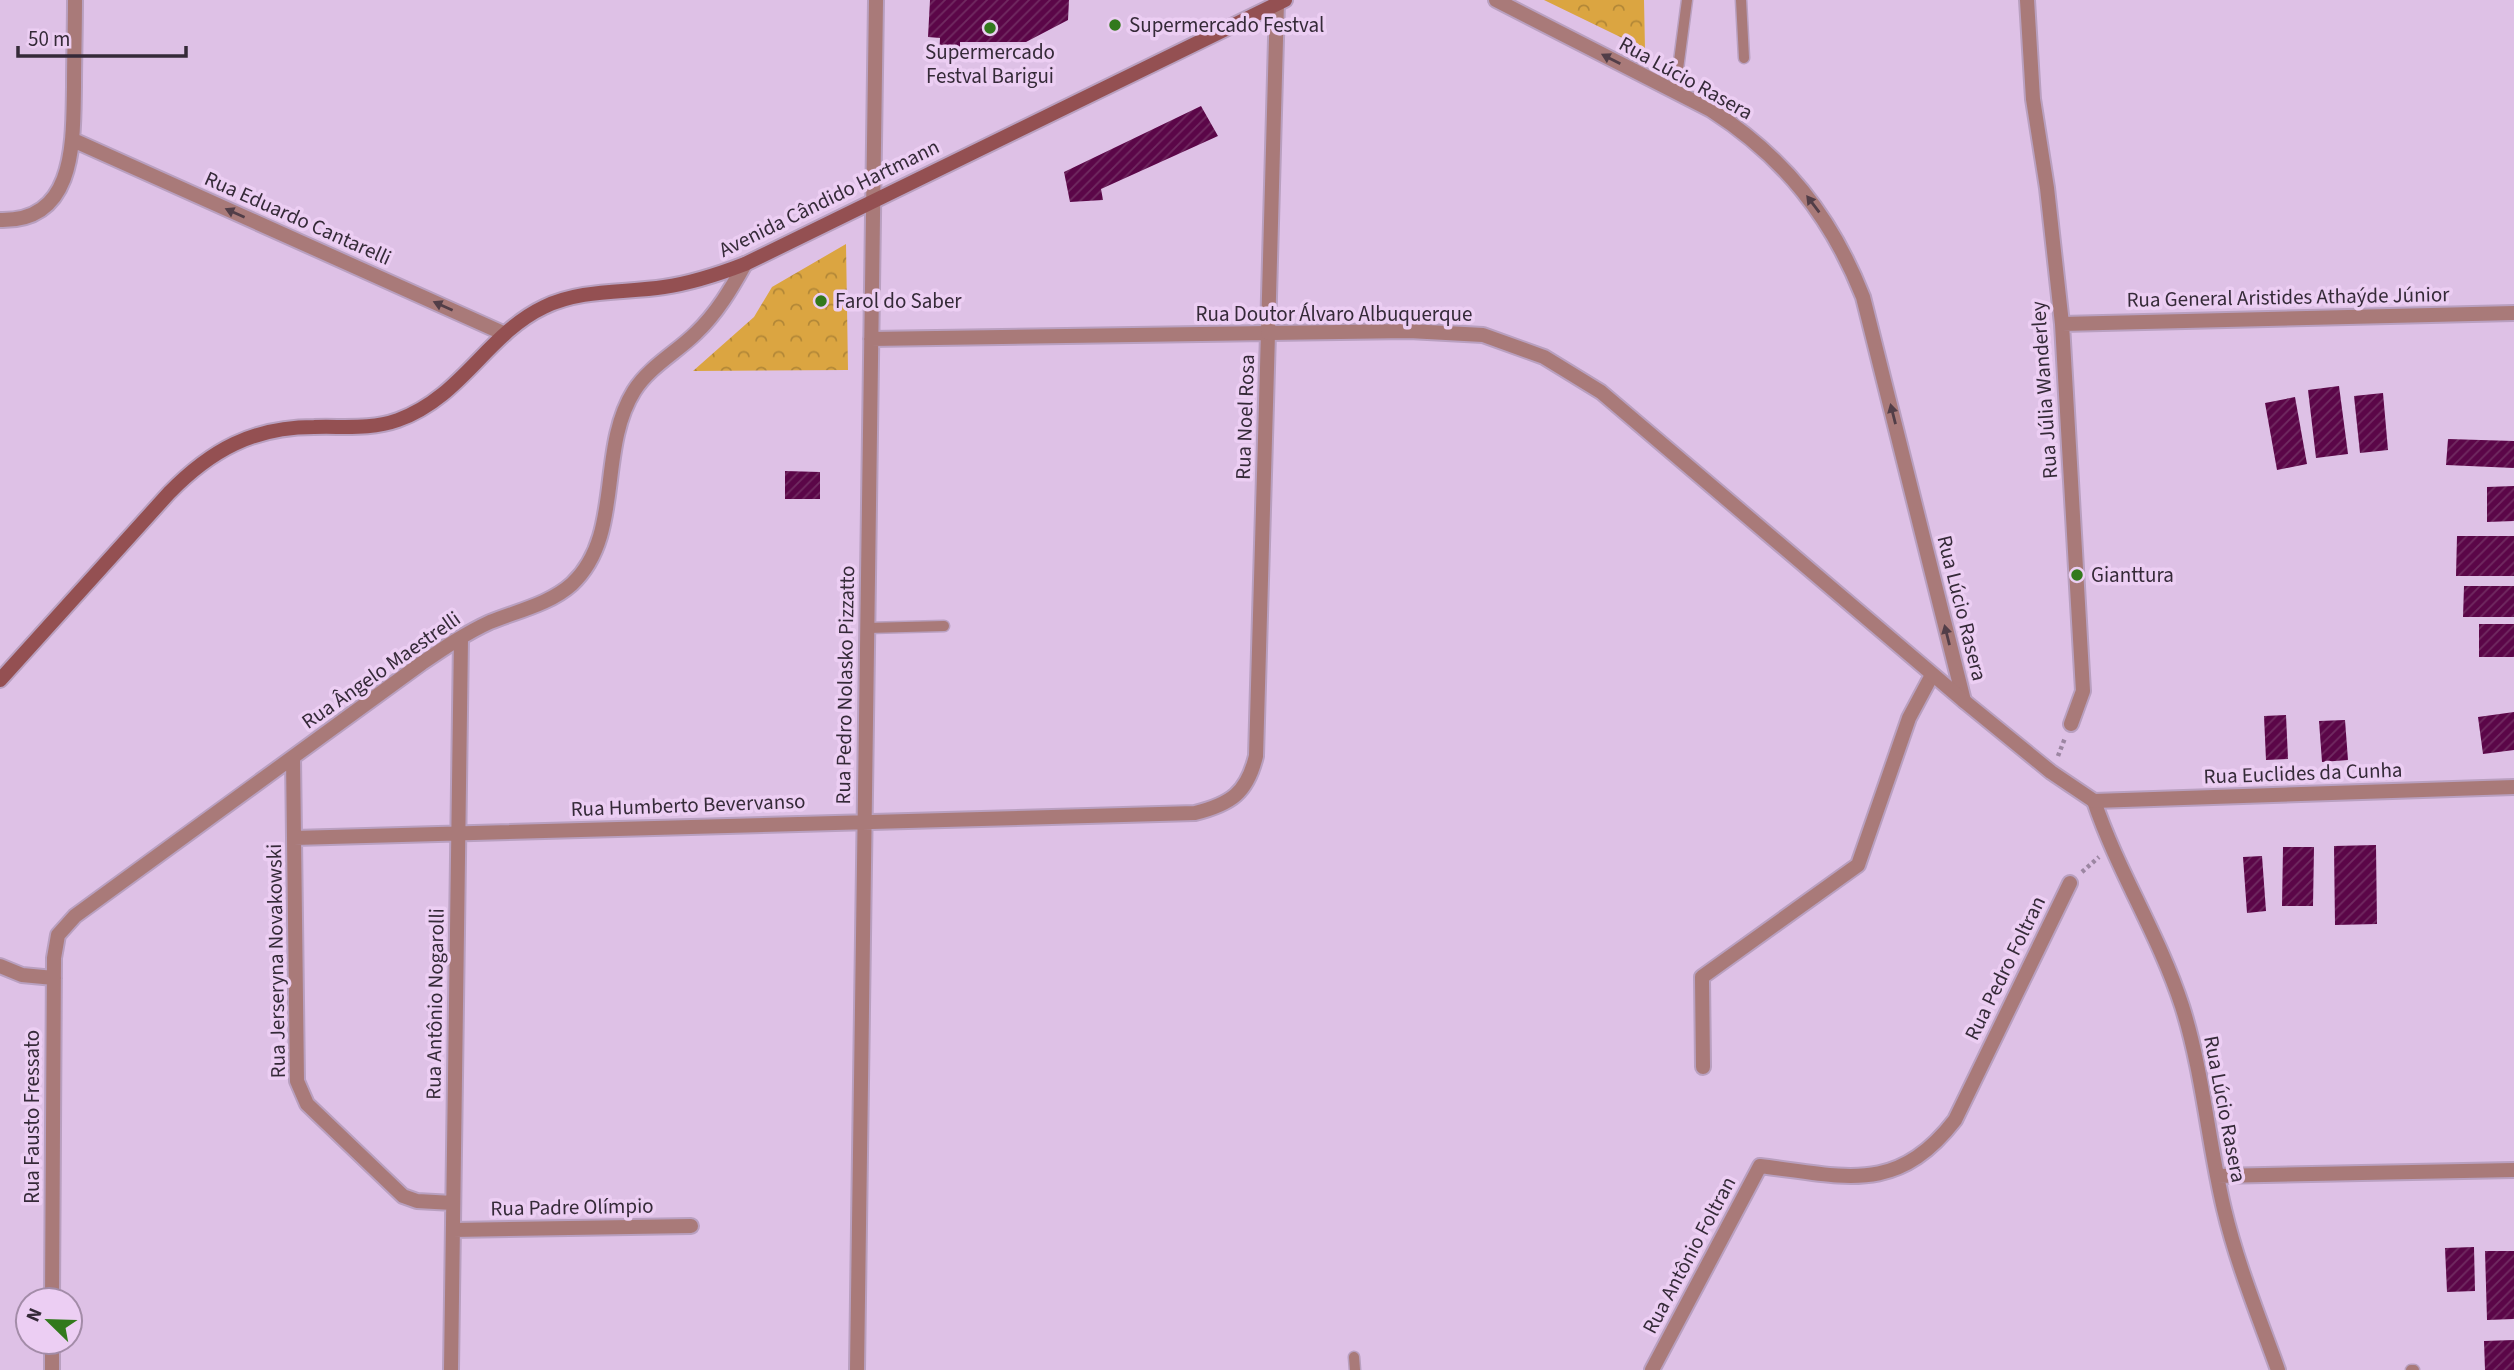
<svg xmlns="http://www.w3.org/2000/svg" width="2514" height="1370" viewBox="0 0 2514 1370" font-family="'Source Sans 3',sans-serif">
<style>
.park{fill:url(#park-crowns)}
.building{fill:url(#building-hatch)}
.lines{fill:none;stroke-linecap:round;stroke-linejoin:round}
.service-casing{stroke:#b9a0c0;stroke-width:13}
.minor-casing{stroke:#b9a0c0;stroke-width:18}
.tertiary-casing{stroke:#b9a0c0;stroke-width:18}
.secondary-casing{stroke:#b9a0c0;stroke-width:18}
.path{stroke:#9c86a2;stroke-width:4.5;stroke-dasharray:3.5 3.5;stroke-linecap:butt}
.service{stroke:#a97a79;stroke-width:10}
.minor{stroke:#a97a79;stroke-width:14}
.tertiary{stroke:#a97a79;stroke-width:14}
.secondary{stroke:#945052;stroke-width:14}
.oneway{fill:#523e48}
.poi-dot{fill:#32791c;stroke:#eccef3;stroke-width:2.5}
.labels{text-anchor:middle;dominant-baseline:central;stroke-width:7;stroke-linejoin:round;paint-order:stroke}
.poi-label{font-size:21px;fill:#352a38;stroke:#eccef3;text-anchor:start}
.street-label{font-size:21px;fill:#352a38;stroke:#eccef3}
</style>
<defs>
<pattern id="park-crowns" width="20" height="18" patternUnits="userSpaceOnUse" patternTransform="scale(1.75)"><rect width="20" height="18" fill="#dba541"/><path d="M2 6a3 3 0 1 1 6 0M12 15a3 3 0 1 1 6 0" fill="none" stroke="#b28737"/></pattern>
<pattern id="building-hatch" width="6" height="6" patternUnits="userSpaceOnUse" patternTransform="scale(1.75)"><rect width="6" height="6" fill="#5b0648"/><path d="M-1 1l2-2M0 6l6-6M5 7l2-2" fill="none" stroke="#702b61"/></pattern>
</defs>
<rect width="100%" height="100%" fill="#dec1e6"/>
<path class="park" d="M1544,0H1644L1645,49Z
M846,244L848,370L693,371L754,317L772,287Z"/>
<path class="building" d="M930,0H1069L1068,20L1026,42H960V59H939L940,38L928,37Z
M1201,106L1218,136L1101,189L1103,200L1070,202L1064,172Z
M2339,386L2348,454L2316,458L2308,390Z
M2383,393L2388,450L2360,453L2354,396Z
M2295,397L2307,464L2277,470L2265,403Z
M2448,439L2514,441V468L2446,465Z
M785,471L820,472V499H785Z
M2514,486V521L2487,522V487Z
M2457,536H2514V576H2456Z
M2464,586H2514V617H2463Z
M2479,624H2514V657H2479Z
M2514,712V750L2483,754L2478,717Z
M2286,715L2288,759L2266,760L2264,716Z
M2345,720L2348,760L2322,762L2319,721Z
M2376,845L2377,924L2335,925L2334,846Z
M2283,847H2314L2313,906H2282Z
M2262,856L2266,911L2247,913L2243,857Z
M2474,1247L2475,1291L2447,1292L2445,1248Z
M2485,1251H2514V1319L2487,1320Z
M2514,1340V1370H2485L2484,1341Z"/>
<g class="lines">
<defs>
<path id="service" d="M1741,0L1744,58
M1675,92L1687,0
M867,628L944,626
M1354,1357L1355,1370
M2411,1370H2414"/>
<path id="minor" d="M1496,0L1711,110C1784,157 1831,216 1863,297L1964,701
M2027,0L2033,99L2047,188L2062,324L2083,691L2071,724
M73,140L505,334
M0,220C76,222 73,142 74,87C74,58 75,29 75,0
M2062,324L2514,313
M293,757L297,1081L307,1104L403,1196L417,1201L453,1203
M2094,801C2118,872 2159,935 2182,1006C2203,1072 2208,1142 2224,1209C2237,1264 2259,1317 2278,1370
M294,838L1195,813C1231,804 1247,793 1256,756L1268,333L871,339
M0,966L22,975L54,978
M1703,1067L1702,977L1858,865L1909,718L1932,675
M2217,1176L2514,1170
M453,1230L691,1226
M52,1300L54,958L58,935L75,916L422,663C444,648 466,633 490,622C517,611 550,604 572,584C624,535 597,450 634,391C649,367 677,352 696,333C717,313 731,289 745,264
M52,1370V1342
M451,1370L461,638
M857,1370L876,0
M1652,1370L1760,1166C1844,1176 1896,1196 1955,1120L2070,883"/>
<path id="tertiary" d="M1277,2L1268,333L1409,331L1483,335L1544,357L1601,392L1964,701L2051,772L2094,801L2514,787"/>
<path id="secondary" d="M0,680L169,493C211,450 253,427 314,427C343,426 370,430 398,420C462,397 487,334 544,307C581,289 624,293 664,287C692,283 719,274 745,264L1285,0"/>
</defs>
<use href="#service" class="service-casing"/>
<use href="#minor" class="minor-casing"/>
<use href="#tertiary" class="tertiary-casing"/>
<use href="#secondary" class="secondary-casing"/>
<path class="path" d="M2058,756L2065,738
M2082,872L2099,857"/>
<use href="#service" class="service"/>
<use href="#minor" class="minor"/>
<use href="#tertiary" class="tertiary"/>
<use href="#secondary" class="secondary"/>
</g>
<defs><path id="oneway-solid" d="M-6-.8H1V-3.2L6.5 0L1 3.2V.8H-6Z" transform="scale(1.75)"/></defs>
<g class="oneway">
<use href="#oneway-solid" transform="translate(1611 59) rotate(-153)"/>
<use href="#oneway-solid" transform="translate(1813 204) rotate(-127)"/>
<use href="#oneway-solid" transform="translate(235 213) rotate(-156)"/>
<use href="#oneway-solid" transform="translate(443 306) rotate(-156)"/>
<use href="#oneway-solid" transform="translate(1893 414) rotate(-104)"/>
<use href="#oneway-solid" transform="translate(1947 635) rotate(-104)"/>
</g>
<g class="poi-dot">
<circle cx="1115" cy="25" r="7"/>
<circle cx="990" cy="28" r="7"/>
<circle cx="821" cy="301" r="7"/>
<circle cx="2077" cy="575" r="7"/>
</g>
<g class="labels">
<g class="poi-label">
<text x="1129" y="25">Supermercado Festval</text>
<text x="990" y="52" text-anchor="middle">Supermercado<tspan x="990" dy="24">Festval Barigui</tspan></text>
<text x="835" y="301">Farol do Saber</text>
<text x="2091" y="575">Gianttura</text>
</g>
<g class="street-label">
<text transform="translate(1686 78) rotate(29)">Rua Lúcio Rasera</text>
<text transform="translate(829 198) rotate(-26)">Avenida Cândido Hartmann</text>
<text transform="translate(298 218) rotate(24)">Rua Eduardo Cantarelli</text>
<text transform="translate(2288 297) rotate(-1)">Rua General Aristides Athaýde Júnior</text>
<text x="1334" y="314">Rua Doutor Álvaro Albuquerque</text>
<text transform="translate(2044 390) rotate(-94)">Rua Júlia Wanderley</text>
<text transform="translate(1245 417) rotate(-88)">Rua Noel Rosa</text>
<text transform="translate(1962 608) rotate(76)">Rua Lúcio Rasera</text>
<text transform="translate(381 670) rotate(-35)">Rua Ângelo Maestrelli</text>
<text transform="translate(845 685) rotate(-89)">Rua Pedro Nolasko Pizzatto</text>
<text transform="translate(2303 773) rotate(-2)">Rua Euclides da Cunha</text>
<text transform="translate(688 805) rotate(-2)">Rua Humberto Bevervanso</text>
<text transform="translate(276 961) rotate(-91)">Rua Jerseryna Novakowski</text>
<text transform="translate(2005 968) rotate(-64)">Rua Pedro Foltran</text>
<text transform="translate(435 1004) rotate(-89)">Rua Antônio Nogarolli</text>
<text transform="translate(2225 1109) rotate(79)">Rua Lúcio Rasera</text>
<text transform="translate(32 1117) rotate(-90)">Rua Fausto Fressato</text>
<text transform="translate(572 1207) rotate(-1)">Rua Padre Olímpio</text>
<text transform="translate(1689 1255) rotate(-62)">Rua Antônio Foltran</text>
</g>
</g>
<g transform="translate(49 1321) rotate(293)"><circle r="33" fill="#eccef3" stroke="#a38ca8" stroke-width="2"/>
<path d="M0-5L12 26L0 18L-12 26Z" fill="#32791c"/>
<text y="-10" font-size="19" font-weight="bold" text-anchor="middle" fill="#352a38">N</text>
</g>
<path d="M18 46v10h168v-10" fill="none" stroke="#352a38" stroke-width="3.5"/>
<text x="28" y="46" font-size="21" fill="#352a38" stroke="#eccef3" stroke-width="5" paint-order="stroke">50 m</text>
</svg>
